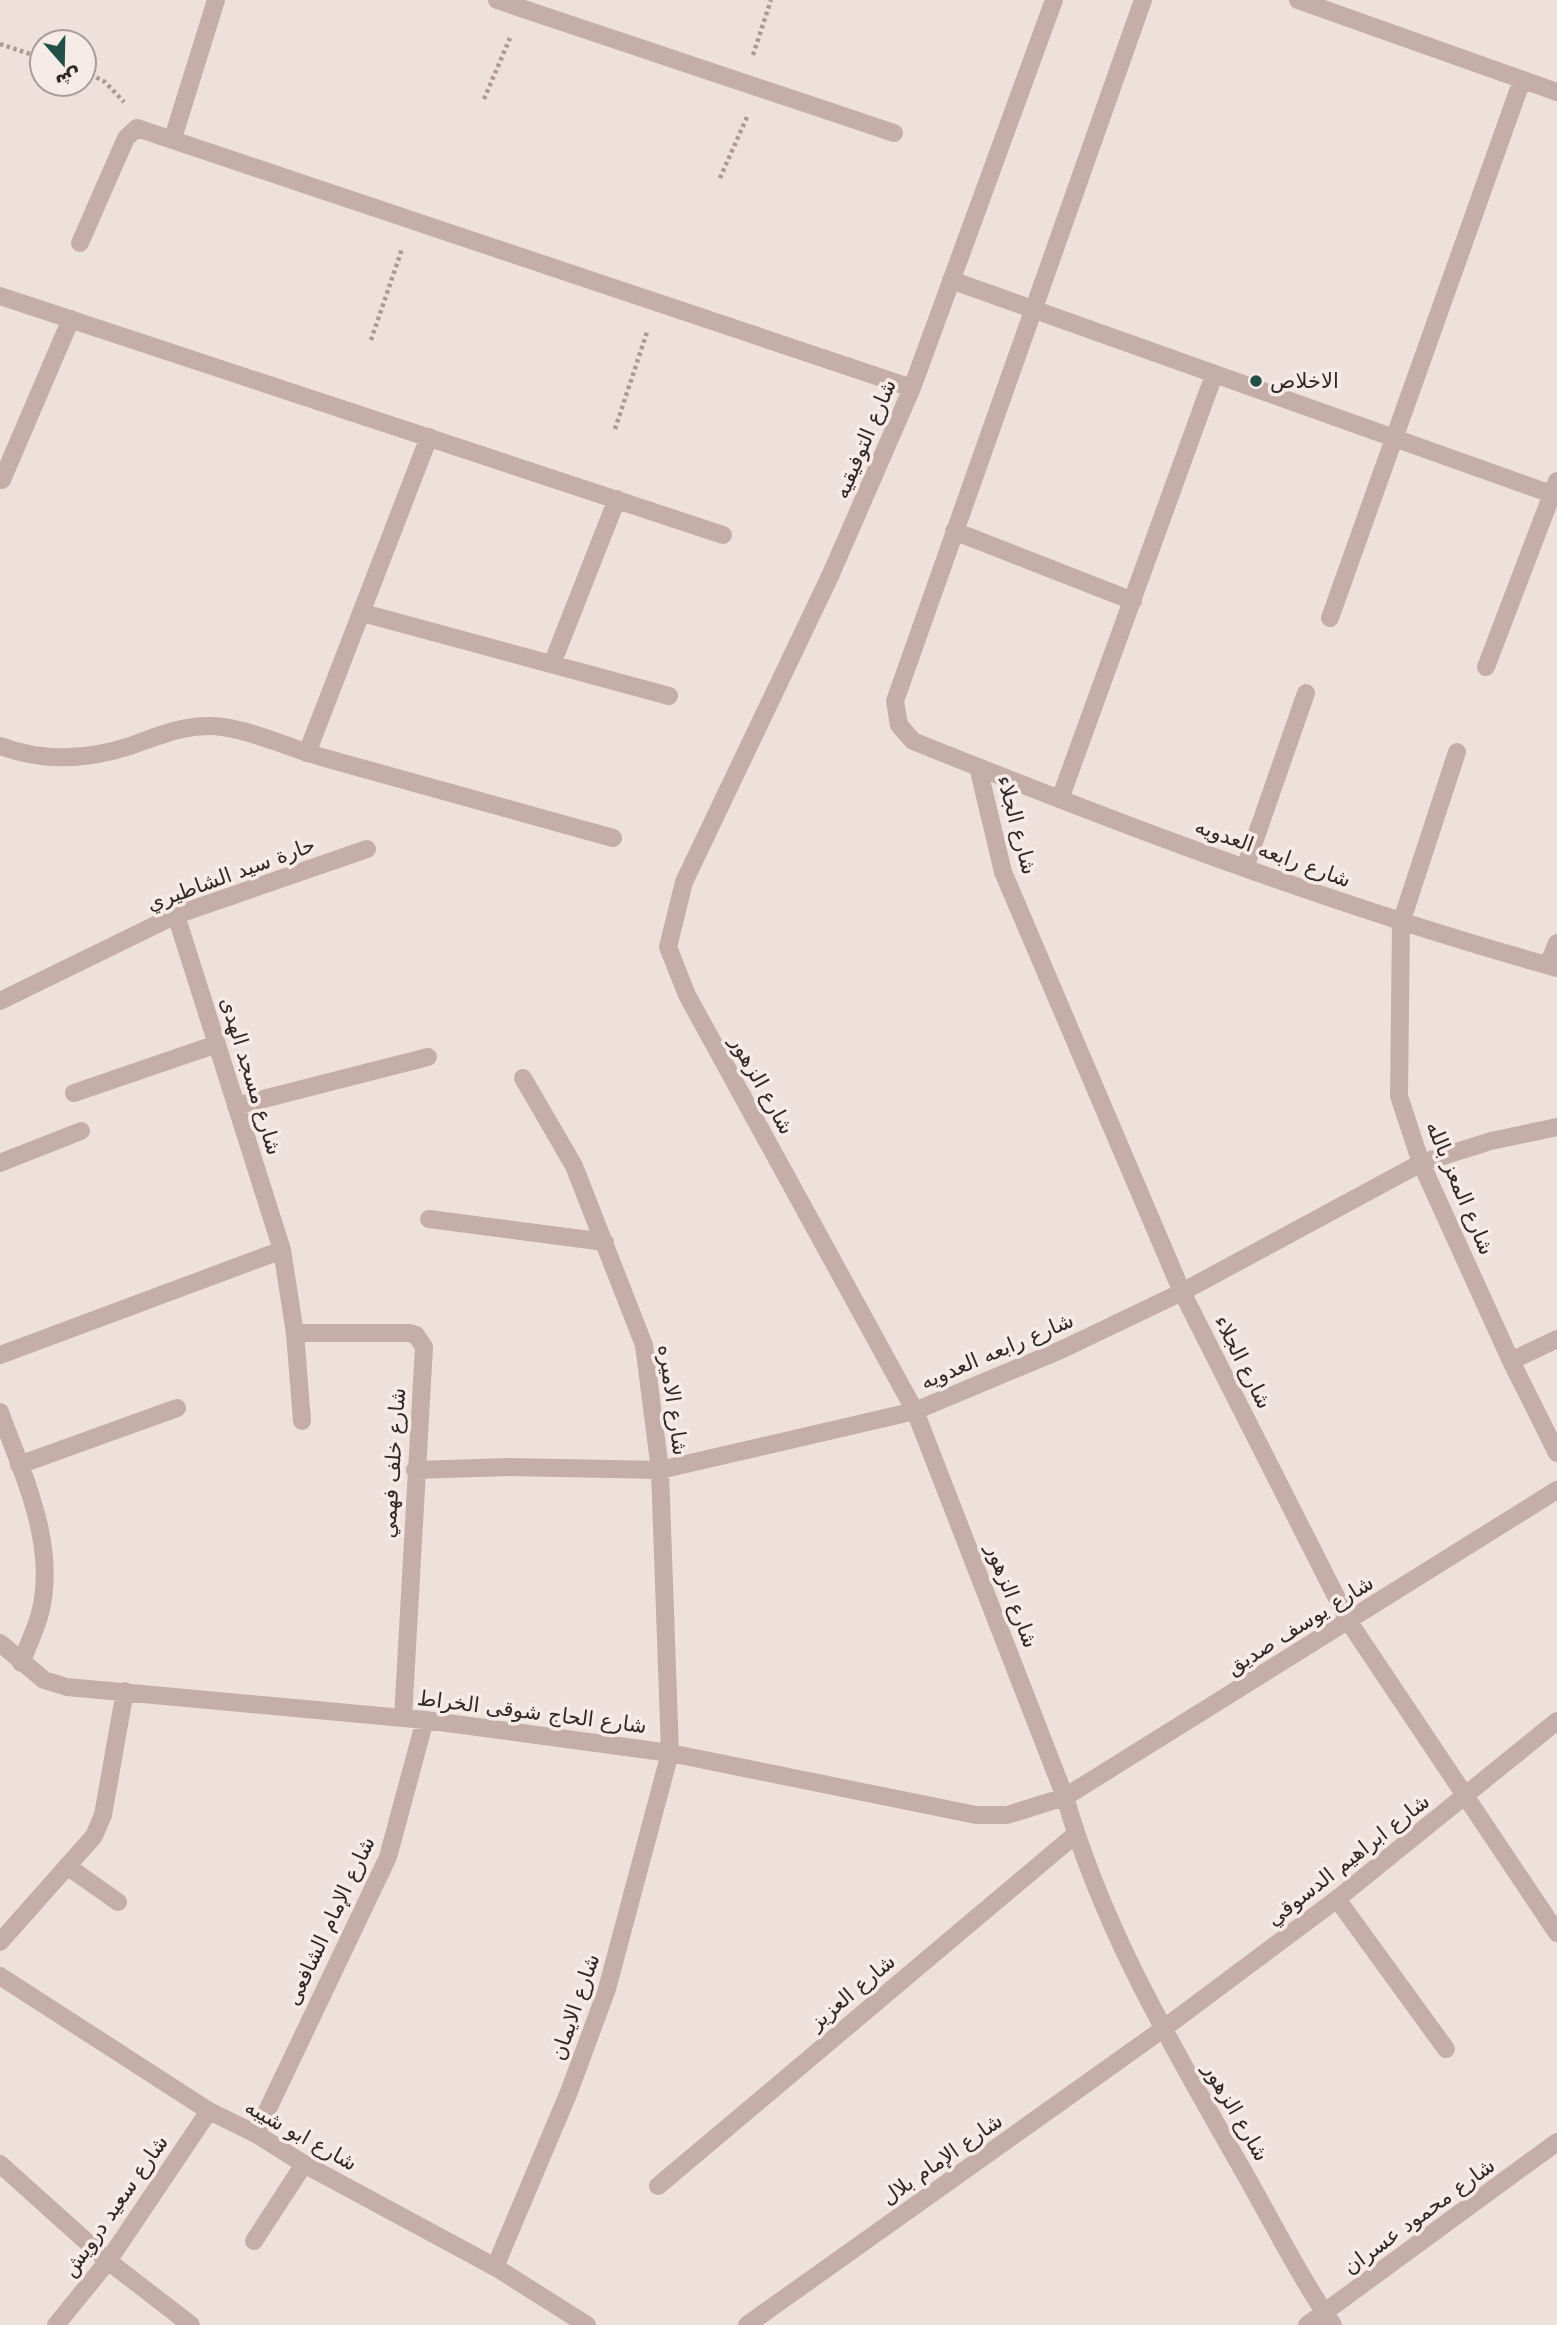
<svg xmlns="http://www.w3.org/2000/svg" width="1557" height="2325" viewBox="0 0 1557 2325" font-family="'DejaVu Sans','Noto Sans Arabic',sans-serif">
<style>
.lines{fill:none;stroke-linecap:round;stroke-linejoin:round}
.path{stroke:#b09892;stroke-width:4.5;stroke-dasharray:3.5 3.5;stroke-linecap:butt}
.street{stroke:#c5aea8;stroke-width:18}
.poi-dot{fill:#224f48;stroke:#f6ebe6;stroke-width:2.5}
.labels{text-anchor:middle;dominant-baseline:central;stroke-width:7;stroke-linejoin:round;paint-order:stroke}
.poi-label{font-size:21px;fill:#322827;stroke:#f6ebe6;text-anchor:start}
.street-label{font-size:21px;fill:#322827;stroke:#f6ebe6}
</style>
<rect width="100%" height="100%" fill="#eee0da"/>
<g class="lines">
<path class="path" d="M0,44L42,58
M753,55L771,0
M84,71L105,82L124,102
M484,99L510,38
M720,178L747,117
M371,340L402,249
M615,429L647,332"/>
<path class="street" d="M497,0L894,133
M1054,0L912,388L831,574L684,882L668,947L687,995L915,1411L1065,1797C1103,1929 1170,2042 1237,2160C1269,2215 1297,2273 1333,2325
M1143,0L895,701L899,725L913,741C1124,826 1338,907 1557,968
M1298,0L1557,92
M173,138L216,0
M80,243L126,138L137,128L912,388
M951,280L1557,496
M0,296L723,535
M2,480L71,319
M954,531L1133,601
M363,613L669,696
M1330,618L1522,80
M552,664L617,499
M1486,667L1557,481
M0,746C42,762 88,760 130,746C161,735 190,722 223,727C257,732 292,749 325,758C421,785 517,811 613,838
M1457,752L1401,923L1399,1096L1421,1163L1511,1361L1557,1453
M307,753L429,437
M978,767L1003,872L1182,1292L1349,1622L1557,1933
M1060,799L1214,375
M1245,868L1306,693
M176,915L282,1250L295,1333L302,1421
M1548,965L1557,943
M0,1001L176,915L367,849
M74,1093L217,1044
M236,1106L428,1057
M0,1163L81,1131
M429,1219L605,1242
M295,1333H409L416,1335L424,1347L403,1718
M0,1355L282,1250
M1511,1361L1557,1339
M0,1412C23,1475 59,1548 39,1617C34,1633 27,1648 21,1663
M19,1465L177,1408
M415,1470L509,1467L660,1470L915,1411L1063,1349L1182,1292L1421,1163L1491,1141L1557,1127
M0,1643L44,1680L67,1687L425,1720L670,1753L976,1815H1007L1065,1797L1557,1490
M67,1866L118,1902
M1337,1899L1446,2049
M0,1942L94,1836L103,1815L125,1691
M0,1976L209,2111L256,2134L304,2164L495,2267L587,2325
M256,2134L388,1857L425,1720
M0,2164L108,2261L191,2325
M658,2186L1076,1834
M254,2241L304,2164
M495,2267L569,2092L607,1989L670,1753L660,1470L644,1345L574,1166L523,1078
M56,2325L108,2261L209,2111
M747,2325L1163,2029L1337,1899L1557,1721
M1307,2325L1557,2142"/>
</g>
<circle class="poi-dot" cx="1256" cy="381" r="7"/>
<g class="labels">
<g class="poi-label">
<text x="1270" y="381">الاخلاص</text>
</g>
<g class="street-label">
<text transform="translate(865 439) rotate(-67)">شارع التوفيقيه</text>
<text transform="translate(1017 825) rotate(75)">شارع الجلاء</text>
<text transform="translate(1273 853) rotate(20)">شارع رابعه العدويه</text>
<text transform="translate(231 874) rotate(-20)">حارة سيد الشاطيري</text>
<text transform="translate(251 1076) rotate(73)">شارع مسجد الهدى</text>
<text transform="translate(762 1085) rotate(61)">شارع الزهور</text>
<text transform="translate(1460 1188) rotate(67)">شارع المعز بالله</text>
<text transform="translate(997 1351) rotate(-23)">شارع رابعه العدويه</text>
<text transform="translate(1243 1362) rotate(63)">شارع الجلاء</text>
<text transform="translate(673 1400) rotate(82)">شارع الاميره</text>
<text transform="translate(393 1463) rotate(-86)">شارع خلف فهمي</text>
<text transform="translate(1012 1596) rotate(69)">شارع الزهور</text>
<text transform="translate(1300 1625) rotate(-32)">شارع يوسف صديق</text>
<text transform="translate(532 1712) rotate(7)">شارع الحاج شوقى الخراط</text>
<text transform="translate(1348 1860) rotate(-38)">شارع ابراهيم الدسوقي</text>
<text transform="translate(330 1921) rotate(-65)">شارع الإمام الشافعى</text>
<text transform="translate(852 1992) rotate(-40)">شارع العزيز</text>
<text transform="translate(575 2007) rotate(-71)">شارع الايمان</text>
<text transform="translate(1236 2112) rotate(60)">شارع الزهور</text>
<text transform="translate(301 2135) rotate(29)">شارع ابو شيبه</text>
<text transform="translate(942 2159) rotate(-35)">شارع الإمام بلال</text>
<text transform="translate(115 2206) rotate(-55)">شارع سعيد درويش</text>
<text transform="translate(1419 2216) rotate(-36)">شارع محمود عسران</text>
</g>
</g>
<g transform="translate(63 63) rotate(160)"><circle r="33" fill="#f6ebe6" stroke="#a89d9a" stroke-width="2"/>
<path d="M0-5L12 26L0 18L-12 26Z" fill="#224f48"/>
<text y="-10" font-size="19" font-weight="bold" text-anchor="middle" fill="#322827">ش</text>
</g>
</svg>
